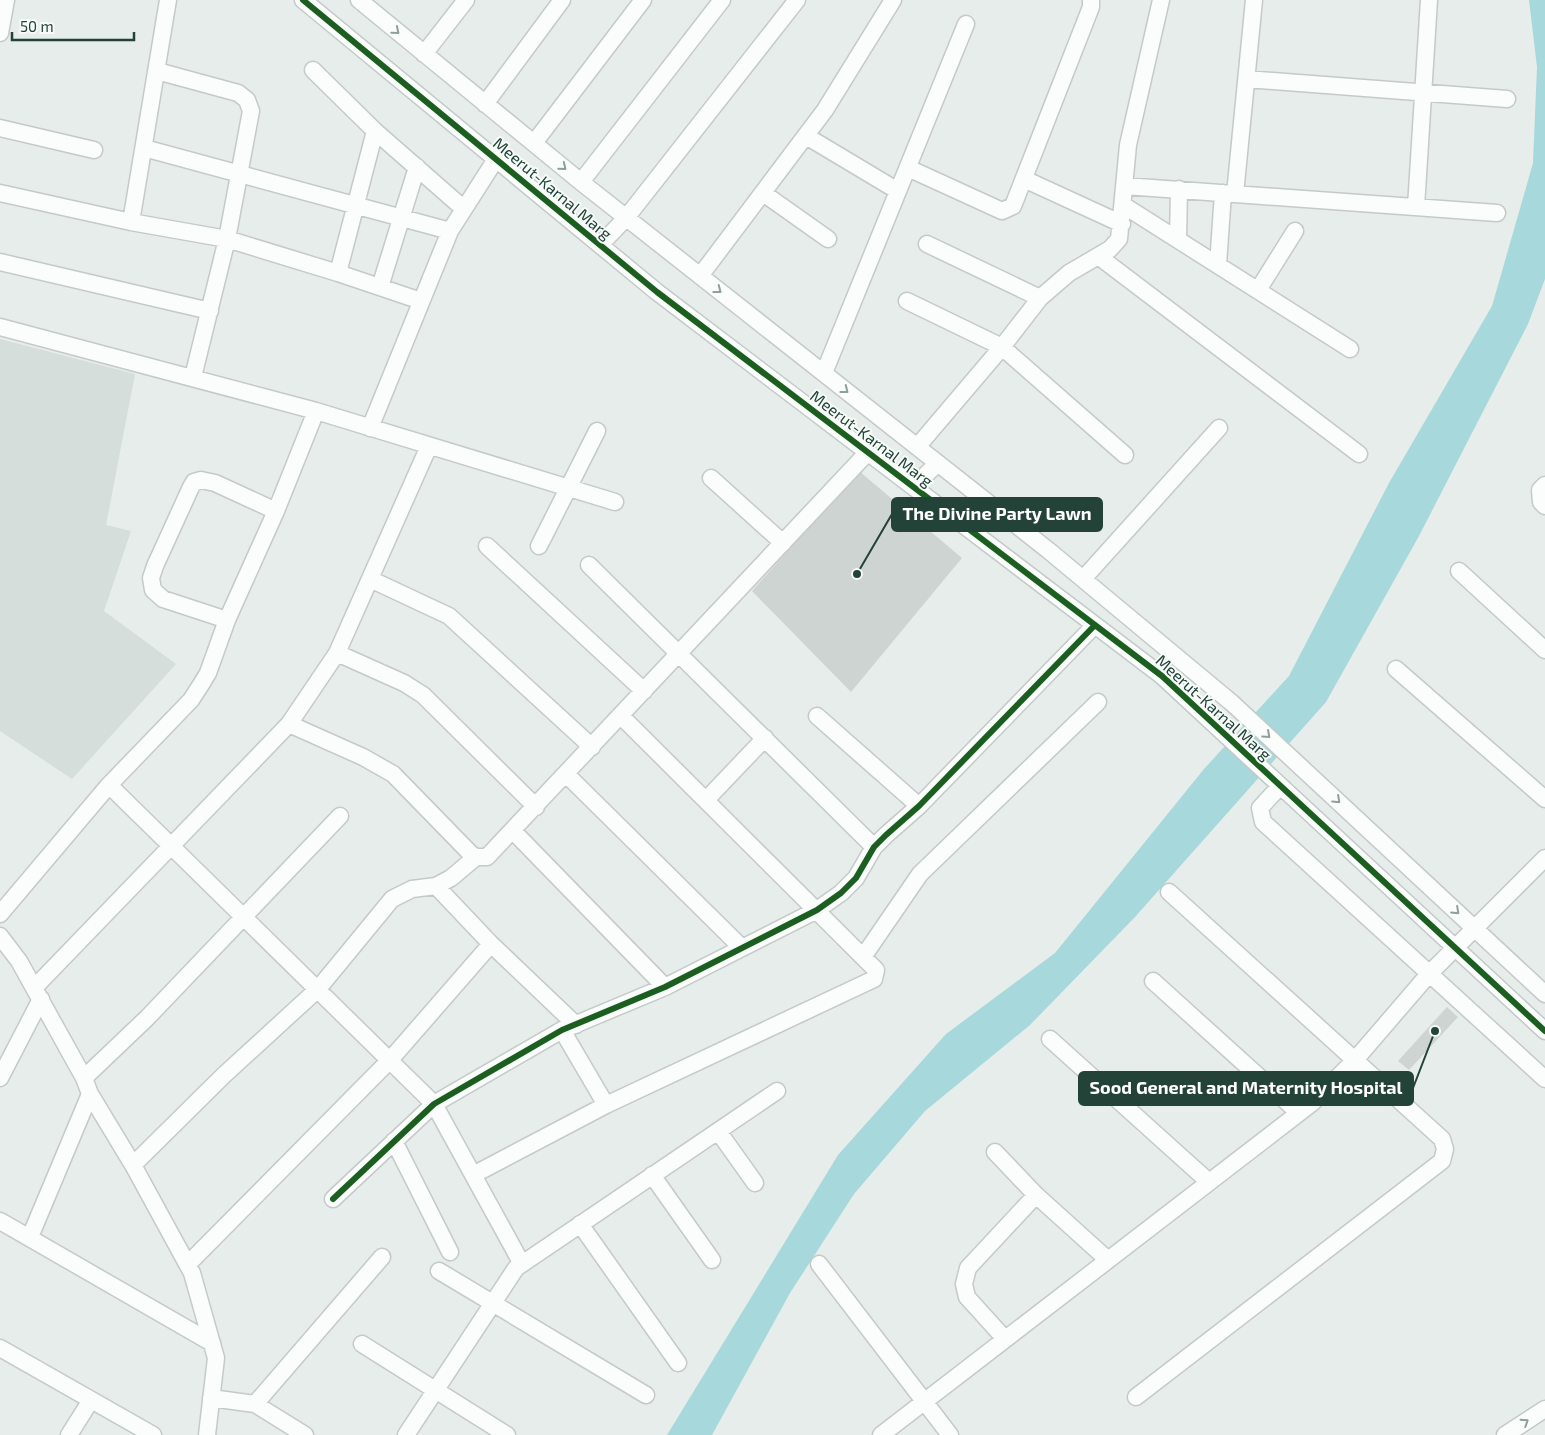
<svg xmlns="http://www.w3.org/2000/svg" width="1545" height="1435" viewBox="0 0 1545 1435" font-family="'Exo 2',sans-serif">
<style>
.built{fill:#d5deda}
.water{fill:#a7d8dc}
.building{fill:#ced4d1}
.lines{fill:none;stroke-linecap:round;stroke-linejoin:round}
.minor-casing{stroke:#c4cac7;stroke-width:19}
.minor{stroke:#fbfcfc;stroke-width:16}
.cycleway-casing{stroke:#f6fbf8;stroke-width:9}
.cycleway{stroke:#1b5e20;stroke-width:6}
.oneway{stroke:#8f9f9a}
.labels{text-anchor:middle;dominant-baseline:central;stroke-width:4;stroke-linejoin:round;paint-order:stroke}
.street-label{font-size:16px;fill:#234238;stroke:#f6fbf8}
.leader{fill:none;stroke:#234238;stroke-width:2}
.callout-dot{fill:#234238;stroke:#f6fbf8;stroke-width:2}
.callout{fill:#234238;stroke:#234238;stroke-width:2}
.callout-label{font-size:18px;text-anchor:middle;font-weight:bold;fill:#fff}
</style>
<rect width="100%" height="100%" fill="#e7edea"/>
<path class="built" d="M0,339L135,374L106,525L131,531L104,611L176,664L72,779L0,731Z"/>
<path class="water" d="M1529,0H1545V279L1528,324L1419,536L1326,702L1135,917L1030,1025L925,1111L854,1194L790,1293L712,1435H667L838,1155L946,1034L1055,953L1204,769L1289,676L1389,483L1492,306L1533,163L1537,67Z"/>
<path class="building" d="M859,471L962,558L851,692L752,591Z
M1447,1007L1458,1017L1409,1070L1398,1061Z"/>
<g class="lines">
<defs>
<path id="minor" d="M303,0L657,292L1162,676L1545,1031
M359,0L581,182L1048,550L1232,703L1545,994
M0,33L6,0
M424,54L466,0
M313,70L375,131L464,209
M157,71L238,93L247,100L251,111L227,239L193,377
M1247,79L1507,99
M485,104L562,0
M0,128L94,150
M375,131L338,273L421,301
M806,136L898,191
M534,143L643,0
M144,148L450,231
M908,168L1002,211L1013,206L1091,7V0
M1024,179L1122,224
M581,182L722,0
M1125,186L1497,213
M0,193L131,222L168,0
M763,193L828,239
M1235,194L1254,0
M1123,205L1350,349
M1416,207L1429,0
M131,222L227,239L338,273
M1178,240L1179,189
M927,244L1040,298
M600,245L626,218L797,0
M1098,256L1359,454
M0,262L210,311
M1218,265L1223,193
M700,276L825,110L893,0
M380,287L417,167
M1258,290L1295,231
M907,301L1002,347L1125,455
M0,327L316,411L615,502
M824,373L966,24
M370,428L450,231L496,159
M917,447L1002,347L1040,298L1069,273L1110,249L1119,239L1128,145L1161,0
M711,478L783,543
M1545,485L1540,490L1541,502L1545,506
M913,487L938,463
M487,546L644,691
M539,546L597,431
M589,565L874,847
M1459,571L1545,650
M370,579L449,616L592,747
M1083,579L1219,428
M227,620L163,599L153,590L151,578L155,566L191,487L194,482L201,480L215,483L276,511
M337,653L404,683L423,695L536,807
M1396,669L1545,799
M817,716L919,806
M289,724L363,757L393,774L471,854L476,857H487L868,452
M566,774L742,948
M109,785L434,1104L522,1264
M1280,786L1260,808L1263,822L1545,1079
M706,800L765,738
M513,831L665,987
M436,886L491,944L576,1025
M0,914L109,785L191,700L202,683L208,673L227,620L276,511L316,411
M0,936L19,961L84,1078L90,1094L133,1165L192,1273L216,1358L207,1435
M863,957L920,874L1098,702
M1153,981L1299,1113
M34,988L289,724L337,653L429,446
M562,1030L606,1105
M1050,1039L1209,1182
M0,1078L41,999
M84,1078L147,1018L340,816
M718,1131L755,1183
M394,1141L450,1252
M995,1152L1036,1195L1108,1260
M133,1165L224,1075L318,989L392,899L412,889L436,886L451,878L476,857
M473,1175L606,1105L874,979L876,970L621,716
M652,1175L712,1260
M333,1199L434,1104L562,1030L665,987L817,910L841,893L856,878L874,847L886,835L919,806L1095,625
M0,1221L212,1343
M580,1224L678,1363
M30,1237L90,1094
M188,1264L390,1060L491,944
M819,1264L950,1435
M439,1271L646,1395
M1005,1339L967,1297L964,1284L968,1268L1036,1195
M362,1344L507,1435
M0,1348L153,1435
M1136,1397L1442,1161L1445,1149L1442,1139L1169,892
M211,1398L255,1404L305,1435
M255,1404L382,1257
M69,1435L91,1400
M406,1435L516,1268L777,1091
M881,1435L1312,1103L1355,1060L1429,974L1545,858
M1505,1435L1545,1409"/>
</defs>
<use href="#minor" class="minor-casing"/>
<use href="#minor" class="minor"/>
<defs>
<path id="cycleway" d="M303,0L657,292L1162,676L1545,1031
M333,1199L434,1104L562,1030L665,987L817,910L841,893L856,878L874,847L886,835L919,806L1095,625"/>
</defs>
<use href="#cycleway" class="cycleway-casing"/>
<use href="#cycleway" class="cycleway"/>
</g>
<defs><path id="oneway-chevron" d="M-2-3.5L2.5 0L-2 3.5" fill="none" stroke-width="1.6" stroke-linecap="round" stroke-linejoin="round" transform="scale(1.25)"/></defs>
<g class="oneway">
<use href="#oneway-chevron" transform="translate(396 31) rotate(40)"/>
<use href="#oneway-chevron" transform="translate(563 167) rotate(39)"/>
<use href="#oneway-chevron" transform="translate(718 290) rotate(38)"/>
<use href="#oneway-chevron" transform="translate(845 390) rotate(38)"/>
<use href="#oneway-chevron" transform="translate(1267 735) rotate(42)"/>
<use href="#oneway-chevron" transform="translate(1337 800) rotate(43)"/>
<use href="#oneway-chevron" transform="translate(1456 911) rotate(43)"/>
<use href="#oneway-chevron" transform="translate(1525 1422) rotate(-33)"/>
</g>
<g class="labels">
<g class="street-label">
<text transform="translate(553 188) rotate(40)">Meerut-Karnal Marg</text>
<text transform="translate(872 438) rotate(37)">Meerut-Karnal Marg</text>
<text transform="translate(1214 707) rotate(42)">Meerut-Karnal Marg</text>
</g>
</g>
<path class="leader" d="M857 574L892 514M1435 1031L1413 1088"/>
<g class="callout-dot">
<circle cx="857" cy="574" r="5"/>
<circle cx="1435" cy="1031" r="5"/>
</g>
<g class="callout">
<rect x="892" y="498" width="210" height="33" rx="5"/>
<rect x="1079" y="1072" width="334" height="33" rx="5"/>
</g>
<g class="callout-label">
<text x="997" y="520">The Divine Party Lawn</text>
<text x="1246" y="1094">Sood General and Maternity Hospital</text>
</g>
<path d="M12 32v8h122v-8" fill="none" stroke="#234238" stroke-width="2.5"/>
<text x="20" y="32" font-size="15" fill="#234238" stroke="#f6fbf8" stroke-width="4" paint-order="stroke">50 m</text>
</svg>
